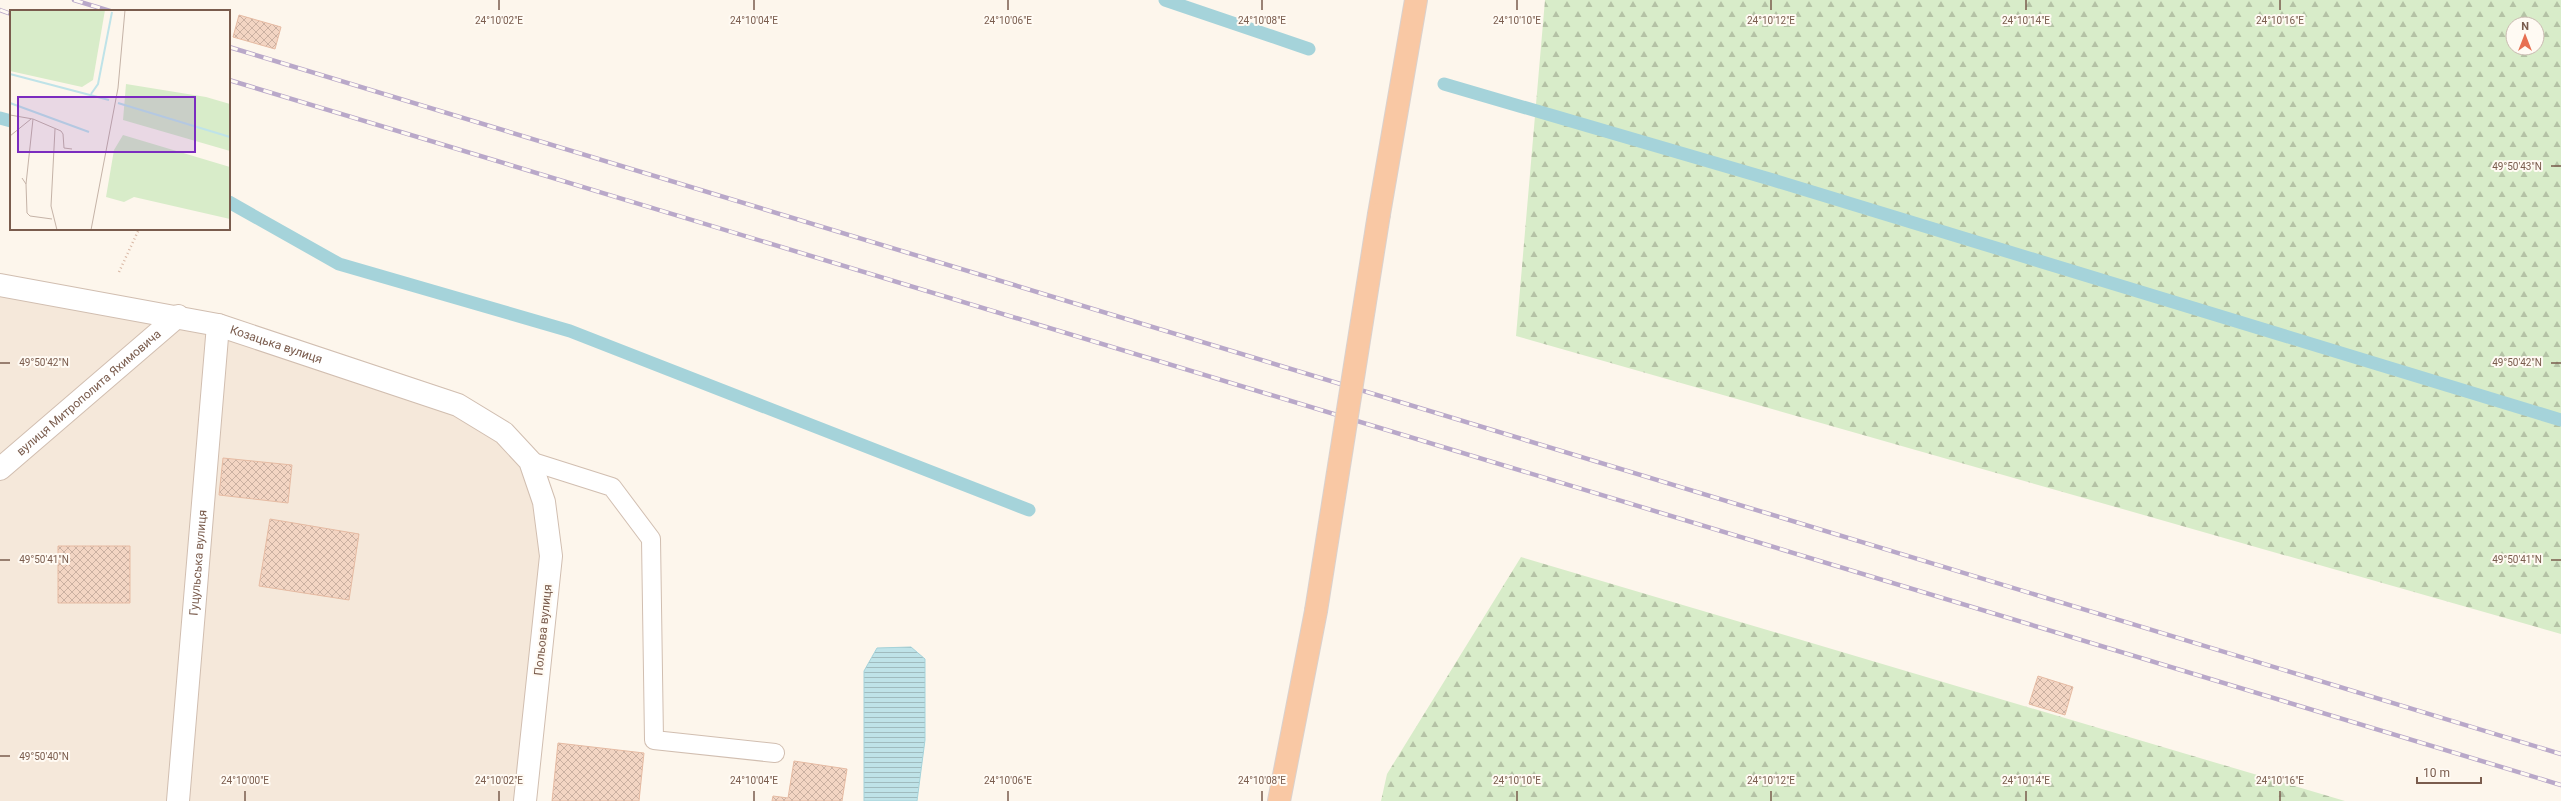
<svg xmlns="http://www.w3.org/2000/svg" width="2561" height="801" viewBox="0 0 2561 801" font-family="Roboto,sans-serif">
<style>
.residential{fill:#f5e8da}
.forest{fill:url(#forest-firs);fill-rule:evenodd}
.water{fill:url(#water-rules);stroke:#a5d3da}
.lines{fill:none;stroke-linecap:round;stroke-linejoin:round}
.stream{stroke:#a5d3da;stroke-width:13}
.building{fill:url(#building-cross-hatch);stroke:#e6bba3}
.service-casing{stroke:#d1beb0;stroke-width:20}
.minor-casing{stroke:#d1beb0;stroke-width:24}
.trunk-casing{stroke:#dad1cd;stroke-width:24}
.path{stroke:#d9b8a5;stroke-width:2.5;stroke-dasharray:1 3;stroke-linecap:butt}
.service{stroke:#fff;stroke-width:18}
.minor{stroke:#fff;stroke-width:22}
.trunk{stroke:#f9c8a4;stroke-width:22}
.rail-casing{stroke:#b9a8c9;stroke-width:4.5}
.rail{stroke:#fffaf3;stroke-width:3;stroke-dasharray:9;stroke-linecap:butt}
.trunk-bridge-casing{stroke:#dad1cd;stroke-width:24;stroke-linecap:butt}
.trunk-bridge{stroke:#f9c8a4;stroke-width:22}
.ticks{fill:none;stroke:#7a5c4d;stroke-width:1.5}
.labels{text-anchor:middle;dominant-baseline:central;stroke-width:4;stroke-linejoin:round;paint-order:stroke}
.street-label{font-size:12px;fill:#7a5c4d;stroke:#fffaf3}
.inset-river{fill:none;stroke:#bfe3e8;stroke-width:2}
.inset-road{fill:none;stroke:#c5b3a7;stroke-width:1}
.view{fill:#7b2cbf;fill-opacity:0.15;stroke:#7b2cbf;stroke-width:2}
.inset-edge{fill:none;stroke:#7a5c4d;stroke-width:2}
.ticks-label{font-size:10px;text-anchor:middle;fill:#7a5c4d;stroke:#fffaf3;stroke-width:4;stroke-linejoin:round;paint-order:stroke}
</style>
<defs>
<pattern id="forest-firs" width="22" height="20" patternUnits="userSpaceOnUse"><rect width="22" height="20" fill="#d8ecc9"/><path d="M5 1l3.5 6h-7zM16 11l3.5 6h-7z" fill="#b4c2a5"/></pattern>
<pattern id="water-rules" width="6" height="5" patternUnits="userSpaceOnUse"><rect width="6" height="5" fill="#bfe3e8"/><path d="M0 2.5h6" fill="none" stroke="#a0bbbe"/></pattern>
<pattern id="building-cross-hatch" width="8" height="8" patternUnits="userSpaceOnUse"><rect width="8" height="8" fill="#f3d5c3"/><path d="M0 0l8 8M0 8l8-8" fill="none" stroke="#cab0a1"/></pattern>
</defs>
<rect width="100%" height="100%" fill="#fdf6ec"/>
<path class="residential" d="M0,285L178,316L504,433L544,502L525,801H0Z"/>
<path class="forest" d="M1545,0H2561V634L1516,336ZM2513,24H2537V48H2513Z
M1521,557L2345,801H1381L1387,774Z"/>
<path class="water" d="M911,647L925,659V740L917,801H864V671L877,648Z"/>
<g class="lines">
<path class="stream" d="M1165,0L1309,49
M1444,84L1773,180L2561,420
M0,118L11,121
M229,202L339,264L570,331L1029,510"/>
</g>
<path class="building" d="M239,15L281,27L275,49L233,37Z
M223,458L292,465L288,503L219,495Z
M270,519L359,534L349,600L259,586Z
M58,546H130V603H58Z
M2038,676L2073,687L2065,715L2029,704Z
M558,743L644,753L639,801H552Z
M794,761L847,769L842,801H772L773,796L788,798Z"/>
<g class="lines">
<defs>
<path id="service" d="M530,461L612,487L651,539L654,740L775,753"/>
<g id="minor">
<path id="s1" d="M0,285L218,325L458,405L504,433L530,461L544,502L551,556L525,801"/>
<path id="s2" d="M0,469L178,316"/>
<path id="s3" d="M178,801L218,325"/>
</g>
<path id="trunk" d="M1379,214L1416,0
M1279,801L1316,611"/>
</defs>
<use href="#service" class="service-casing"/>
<use href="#minor" class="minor-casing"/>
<use href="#trunk" class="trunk-casing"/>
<path class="path" d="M119,272L139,229"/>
<use href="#service" class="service"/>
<use href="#minor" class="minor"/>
<use href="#trunk" class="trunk"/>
<defs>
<path id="rail" d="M74,0L110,11
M0,10L11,14
M229,47L2561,754
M229,80L2561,785"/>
</defs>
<use href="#rail" class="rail-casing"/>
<use href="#rail" class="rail"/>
<defs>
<path id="trunk-bridge" d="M1316,611L1379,214"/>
</defs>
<use href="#trunk-bridge" class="trunk-bridge-casing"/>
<use href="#trunk-bridge" class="trunk-bridge"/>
</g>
<path class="ticks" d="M499,0V10M754,0V10M1008,0V10M1262,0V10M1517,0V10M1771,0V10M2026,0V10M2280,0V10M2551,166H2561M0,363H10M2551,363H2561M0,560H10M2551,560H2561M0,756H10M245,791V801M499,791V801M754,791V801M1008,791V801M1262,791V801M1517,791V801M1771,791V801M2026,791V801M2280,791V801"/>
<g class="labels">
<g class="street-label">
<text stroke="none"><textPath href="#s1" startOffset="283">Козацька вулиця</textPath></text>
<text stroke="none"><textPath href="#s2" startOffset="117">вулиця Митрополита Яхимовича</textPath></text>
<text stroke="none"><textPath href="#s3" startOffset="239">Гуцульська вулиця</textPath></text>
<text transform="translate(543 630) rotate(-84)">Польова вулиця</text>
</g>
</g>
<g transform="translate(10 10)">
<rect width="220" height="220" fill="#fdf6ec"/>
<path d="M116,74L196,87L220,94V141L113,110ZM113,125L220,157V209L124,187L114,192L96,187L104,140Z" fill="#d8ecc9"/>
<path d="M0,0H95L83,70L72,77L0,61Z" fill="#d8ecc9"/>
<path class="inset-river" d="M0,64L99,90M81,84L88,74L102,2M0,93L79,122M108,93L220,127"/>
<path class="inset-road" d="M0,105L23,109L51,121L53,124L54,138L62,139M45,119L41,196L47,220M0,126L21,109M12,168L16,174L17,203L20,206L42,209M16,174L23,109M81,220L108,78L115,0"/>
<path class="view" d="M8,87H185V142H8Z"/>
<rect width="220" height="220" class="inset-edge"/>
</g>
<g class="ticks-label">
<text x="499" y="24">24°10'02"E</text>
<text x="754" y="24">24°10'04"E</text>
<text x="1008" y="24">24°10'06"E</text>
<text x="1262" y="24">24°10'08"E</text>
<text x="1517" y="24">24°10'10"E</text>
<text x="1771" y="24">24°10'12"E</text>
<text x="2026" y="24">24°10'14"E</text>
<text x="2280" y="24">24°10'16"E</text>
<text x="2517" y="170">49°50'43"N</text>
<text x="44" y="366">49°50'42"N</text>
<text x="2517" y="366">49°50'42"N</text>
<text x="44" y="563">49°50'41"N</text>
<text x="2517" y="563">49°50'41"N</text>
<text x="44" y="760">49°50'40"N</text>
<text x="245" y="784">24°10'00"E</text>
<text x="499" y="784">24°10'02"E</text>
<text x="754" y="784">24°10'04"E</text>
<text x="1008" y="784">24°10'06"E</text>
<text x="1262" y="784">24°10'08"E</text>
<text x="1517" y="784">24°10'10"E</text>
<text x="1771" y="784">24°10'12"E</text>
<text x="2026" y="784">24°10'14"E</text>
<text x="2280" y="784">24°10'16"E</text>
</g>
<g transform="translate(2525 36)"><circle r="19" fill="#fffaf3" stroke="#cabbb1"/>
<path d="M0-3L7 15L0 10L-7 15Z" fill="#e76f51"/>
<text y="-6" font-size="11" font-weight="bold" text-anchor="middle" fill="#7a5c4d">N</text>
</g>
<path d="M2417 777v6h64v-6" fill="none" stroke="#7a5c4d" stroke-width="2"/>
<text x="2423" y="777" font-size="12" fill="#7a5c4d" stroke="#fffaf3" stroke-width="3" paint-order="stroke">10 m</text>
</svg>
